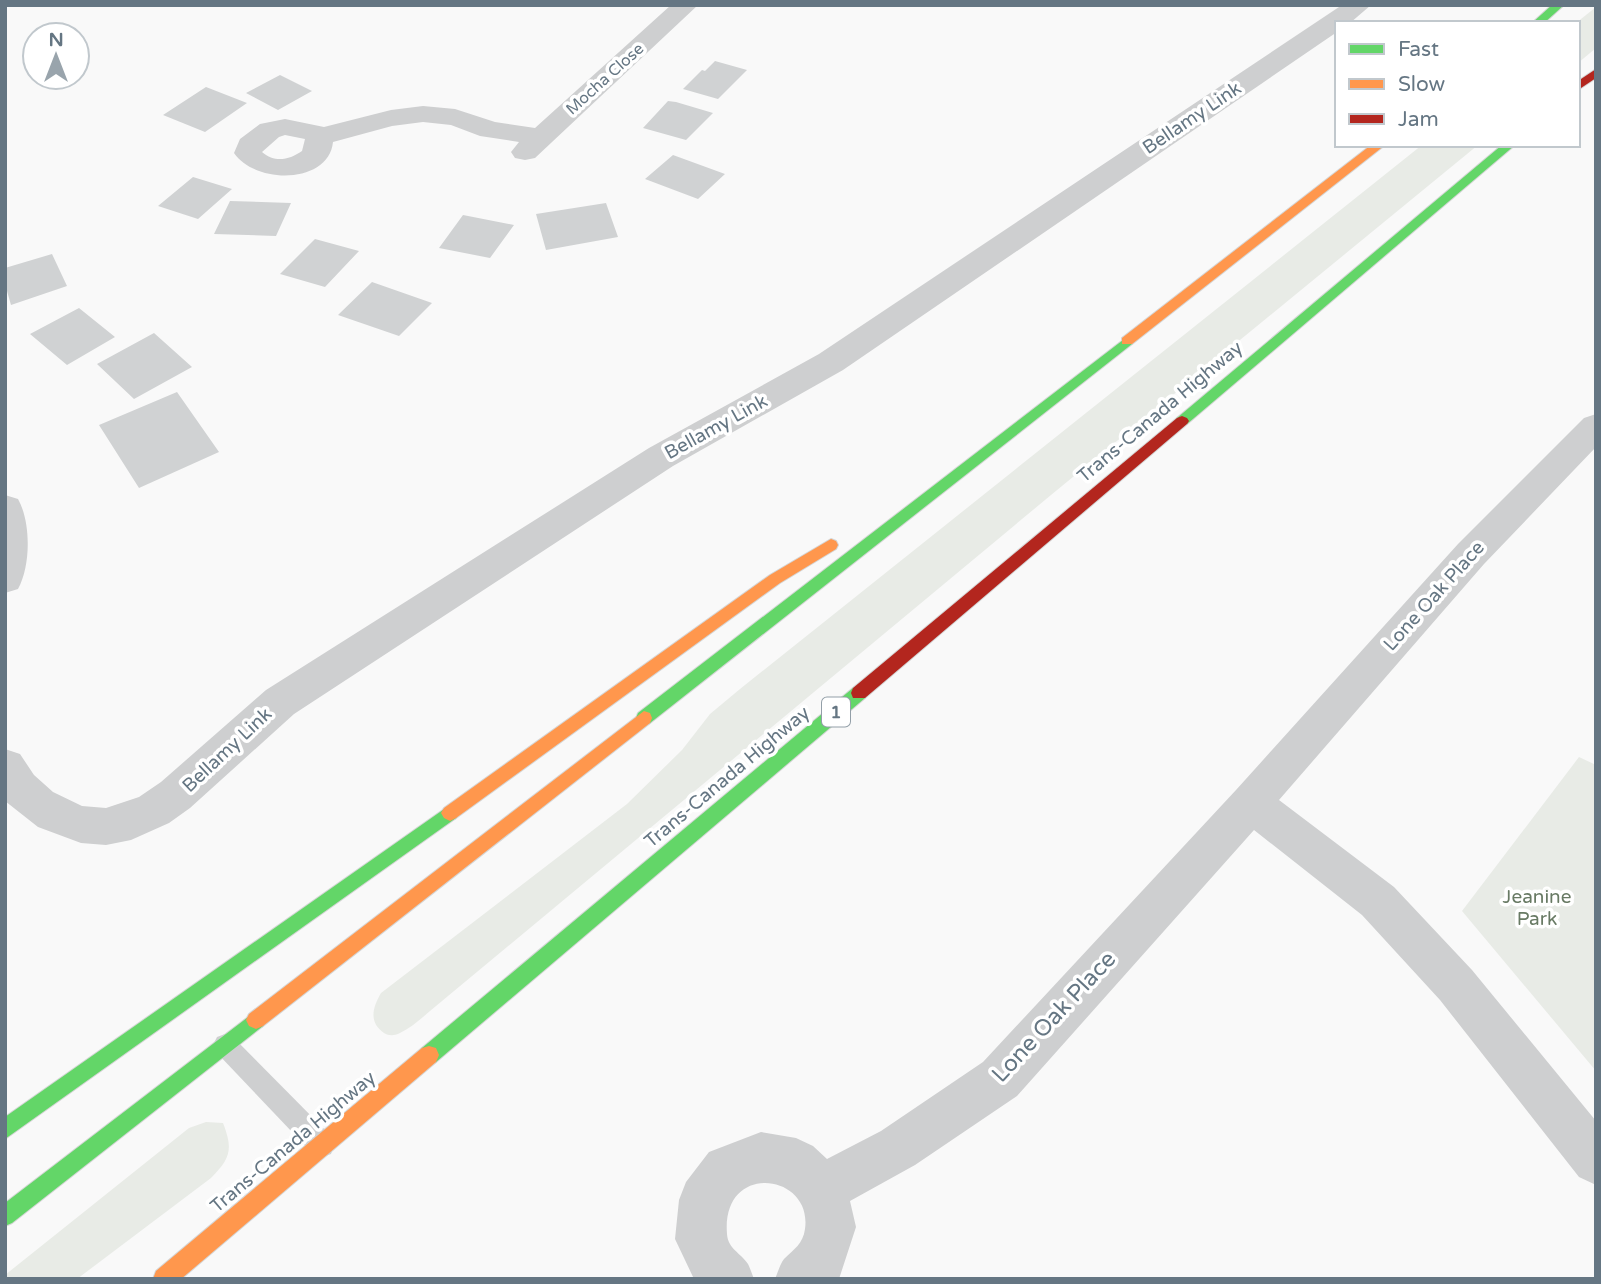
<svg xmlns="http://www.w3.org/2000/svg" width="1601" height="1284" viewBox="0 0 1601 1284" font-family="'Varela Round',sans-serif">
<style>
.green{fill:#e8ebe6}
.building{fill:#d0d2d3}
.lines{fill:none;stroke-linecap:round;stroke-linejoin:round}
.fast-casing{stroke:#d5d6d6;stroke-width:2}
.slow-casing{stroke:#d5d6d6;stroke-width:2}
.jam-casing{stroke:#d5d6d6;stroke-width:2}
.lane{fill:#cecfd0;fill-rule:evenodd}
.street{fill:#cecfd0;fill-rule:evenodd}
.fast{fill:#63d668;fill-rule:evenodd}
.slow{fill:#ff974d;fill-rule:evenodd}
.jam{fill:#b3261e;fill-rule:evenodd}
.labels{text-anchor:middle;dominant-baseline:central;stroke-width:7;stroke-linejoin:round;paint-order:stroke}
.far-street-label{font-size:16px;fill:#657683;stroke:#fff}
.shield{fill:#fff;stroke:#939fa8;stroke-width:2}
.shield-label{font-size:18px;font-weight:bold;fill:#657683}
.street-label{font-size:19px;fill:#657683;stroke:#fff}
.park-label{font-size:19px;fill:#687a64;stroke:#fff}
.near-street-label{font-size:23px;fill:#657683;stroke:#fff}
</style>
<rect width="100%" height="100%" fill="#f9f9f9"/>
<path class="green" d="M1596,7V48L1578,63V23H1576Z
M1422,145H1478L1051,495L436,1006C425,1015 413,1027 400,1033C394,1036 389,1036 384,1033C368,1022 373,1007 381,993L627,804L682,750L710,714L740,689Z
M1579,757L1596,765V1071L1462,911Z
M206,1122L223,1123C233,1149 231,1158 211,1178L77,1279H5V1275L189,1128Z"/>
<path class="building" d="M715,61L747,70L718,99L683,89L702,70L705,71Z
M280,75L312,91L278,110L246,93Z
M206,87L247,103L205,132L163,115Z
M668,101L676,102L713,113L686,140L643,128Z
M673,155L725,174L698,199L645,179Z
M193,177L232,189L198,219L158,206Z
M230,201L291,203L276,236L214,234Z
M606,203L618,237L546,250L536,214Z
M463,215L514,225L490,258L439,248Z
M315,239L359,251L325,287L280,274Z
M52,254L67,286L11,305L5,284V268Z
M372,282L432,303L399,336L338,315Z
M79,308L115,337L67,365L30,334Z
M154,333L192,367L134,399L97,364Z
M177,392L219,452L139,488L99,425Z"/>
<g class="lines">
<defs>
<path id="fast" d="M1552,5H1564L1544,23H1532Z
M1502,145H1515L1187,424H1177L1175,421L1177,418Z
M1127,337L1132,338V344L650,723L644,725L638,723L636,718L638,713Z
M859,686L865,688L867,693L865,698L436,1062L429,1064L422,1062L419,1055L422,1048L853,688Z
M450,805L456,808L459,813L456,818L5,1139V1117Z
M256,1011L263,1014L266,1020L263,1026L12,1223L5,1226V1203Z"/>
<path id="slow" d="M1371,145H1385L1132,344H1122V338Z
M831,539L836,541L838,545L836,549L780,583L456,818L450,821L444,818L441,813L444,808L770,575Z
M644,711L650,713L652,718L650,723L263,1026L256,1029L249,1026L246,1020L249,1014Z
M429,1046L436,1048L439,1055L436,1062L181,1279H153L156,1271L422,1048Z"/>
<path id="jam" d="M1596,69V78L1578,90V81Z
M1182,416L1187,418L1189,421L1187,424L865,698H853L851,693L853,688L1177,418Z"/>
</defs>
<use href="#fast" class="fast-casing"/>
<use href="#slow" class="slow-casing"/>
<use href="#jam" class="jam-casing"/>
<path class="lane" d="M225,1034L233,1037L331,1136L334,1145L331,1154L322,1157L313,1154L217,1053L213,1045L217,1037Z"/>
<path class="street" d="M671,5H698L535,158L525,160L515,158L511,152L519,142L480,136L451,125L423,122L392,126L333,142C329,184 256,185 234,153L240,139L260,124L285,119L324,127L391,110L423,106L455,109L495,122L535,128ZM285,135L305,139L302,151C289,160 275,163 262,152L279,137Z
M1342,5H1371L1350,23H1337V32L843,370L673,466L294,714L190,808L169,823L131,840L106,845L81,843L38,827L5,801V749L20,754L34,775L53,792L82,806L106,808L139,797L161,782L266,690L649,448L819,354Z
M1596,414V447L1484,564L1279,800L1394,887L1472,970L1596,1121V1185L1579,1177L1440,1000L1362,915L1254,830L1017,1096L915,1165L850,1201L856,1227L839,1279H775C778,1272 780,1264 784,1259C794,1249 803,1244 805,1229C813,1173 721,1161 727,1234C728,1249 741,1253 748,1264C750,1268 752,1274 754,1279H694L675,1239L679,1200L686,1182L709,1152L761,1132L796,1138L813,1146L827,1159L881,1131L983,1062L1236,790L1458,544L1584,418Z
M5,495L18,499C31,522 31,565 18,589L5,593Z"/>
<use href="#fast" class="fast"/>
<use href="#slow" class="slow"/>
<use href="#jam" class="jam"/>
</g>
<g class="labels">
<g class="far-street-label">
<text transform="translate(605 79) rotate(-42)">Mocha Close</text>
</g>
<rect class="shield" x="822" y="697.5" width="28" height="29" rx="5"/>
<g class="shield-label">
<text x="836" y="712">1</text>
</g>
<g class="street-label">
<text transform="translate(1192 118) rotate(-34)">Bellamy Link</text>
<text transform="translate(1160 412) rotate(-40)">Trans-Canada Highway</text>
<text transform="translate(716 427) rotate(-29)">Bellamy Link</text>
<text transform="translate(1434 596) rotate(-48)">Lone Oak Place</text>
<text transform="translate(227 750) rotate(-43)">Bellamy Link</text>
<text transform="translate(727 777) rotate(-40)">Trans-Canada Highway</text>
<text transform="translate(293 1142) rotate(-40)">Trans-Canada Highway</text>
</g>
<g class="park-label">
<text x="1537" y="897">Jeanine<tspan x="1537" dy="22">Park</tspan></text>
</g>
<g class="near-street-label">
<text transform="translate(1054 1017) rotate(-47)">Lone Oak Place</text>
</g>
</g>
<rect width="1601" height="1284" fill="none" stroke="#657683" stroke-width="14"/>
<rect x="1335" y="21" width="245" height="126" fill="#ffffff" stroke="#c1c8cd" stroke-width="2"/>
<rect x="1349" y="44" width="35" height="10" fill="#63d668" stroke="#c1c8cd" stroke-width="2"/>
<text x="1398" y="56" font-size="21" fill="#657683">Fast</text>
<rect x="1349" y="79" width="35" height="10" fill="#ff974d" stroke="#c1c8cd" stroke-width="2"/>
<text x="1398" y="91" font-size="21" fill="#657683">Slow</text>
<rect x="1349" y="114" width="35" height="10" fill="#b3261e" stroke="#c1c8cd" stroke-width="2"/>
<text x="1398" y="126" font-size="21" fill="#657683">Jam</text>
<g transform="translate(56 56)"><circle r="33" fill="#ffffff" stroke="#c1c8cd" stroke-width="2"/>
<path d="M0-5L12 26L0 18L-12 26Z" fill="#99a4ac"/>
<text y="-10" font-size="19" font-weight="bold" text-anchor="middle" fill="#657683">N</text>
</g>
</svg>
